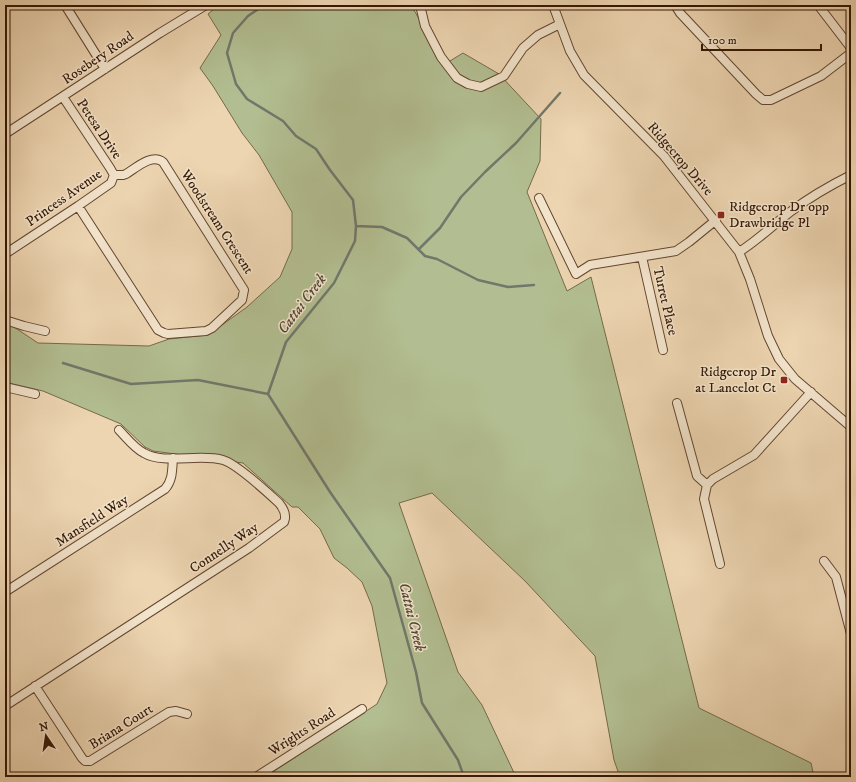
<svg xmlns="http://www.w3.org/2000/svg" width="856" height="782" viewBox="0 0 856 782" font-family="'IM FELL DW Pica',serif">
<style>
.green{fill:#b2be91;stroke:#746a4a}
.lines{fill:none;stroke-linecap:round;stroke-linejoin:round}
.stream{stroke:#71786b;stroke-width:2.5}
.street-casing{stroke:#63462f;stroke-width:10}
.street{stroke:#f3e4cc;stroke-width:8}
.poi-dot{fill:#8f2418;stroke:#f3e4cc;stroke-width:1.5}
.labels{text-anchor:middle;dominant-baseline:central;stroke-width:3;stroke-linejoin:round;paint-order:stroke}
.street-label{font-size:14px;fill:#351704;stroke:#f3e4cc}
.poi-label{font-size:14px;fill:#351704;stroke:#f3e4cc;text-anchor:start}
.water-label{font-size:15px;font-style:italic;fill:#534738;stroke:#f3e4cc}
</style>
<rect width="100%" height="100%" fill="#edd5b1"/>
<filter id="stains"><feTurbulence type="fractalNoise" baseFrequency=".005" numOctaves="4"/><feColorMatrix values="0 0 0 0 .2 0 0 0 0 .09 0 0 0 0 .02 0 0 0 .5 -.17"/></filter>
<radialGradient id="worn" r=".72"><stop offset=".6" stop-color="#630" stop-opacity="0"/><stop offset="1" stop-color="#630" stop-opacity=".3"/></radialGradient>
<path class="green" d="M219,5H411L445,64L463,53L499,74L541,119L540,161L527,192L567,291L591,277L699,708L811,763L814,777H620L614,760L595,656L525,581L432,493L399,503L458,672L482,705L516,777H265L377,704L387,683L372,606L362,582L347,568L334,558L320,529L298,507H292L243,463L153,451L145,447L121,424L43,391L5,382V321L38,343L149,346L169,339L208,335L247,307L280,277L292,249V212L259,155L242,133L213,86L200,68L221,35L208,14Z"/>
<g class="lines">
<path class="stream" d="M264,5L248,16L233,33L227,53L236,84L247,99L283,121L296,136L316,149L330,170L353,200L356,226L355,241L334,283L286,342L268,394L330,492L390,578L416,672L422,703L458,760L464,777
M356,226L382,227L407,238L425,256L437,259L478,280L508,287L534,285
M419,249L440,228L461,197L485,172L516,143L560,93
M63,363L131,384L198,380L268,394"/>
<defs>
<path id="street" d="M65,5L105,69
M420,5L425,26L441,57L457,78L468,84L481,87L504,76L523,48L538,35L560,24
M553,5L570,51L584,75L664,156L739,252L750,279L768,336L779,359L795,379L851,427
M675,5L680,13L756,94L763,100H771L821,76L851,53
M818,5L851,48
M63,97L110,168L114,175
M5,134L160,33L206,5
M539,198L576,274L590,265L676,251L689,242L716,220
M78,206L158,330L164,333L168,334L206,331L212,328L242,300L244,290L163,162C152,153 136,168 126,174L123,175H114
M739,252C758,240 773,225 790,212C810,197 829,186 851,175
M5,254L78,206L111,183L114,175
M642,257L663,350
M5,320L24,326L45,331
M5,387L35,394
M677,403L697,476L707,485L704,499L720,564
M707,485L713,479L754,455L811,392
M824,561L836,577L851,634
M5,592L165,489C173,480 172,469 173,458
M35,686L82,758L85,761H90L169,712L176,711L187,714
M5,706L249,548L284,522C287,515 284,509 279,503C267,492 237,464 223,460C200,453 164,465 144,453C134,448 126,437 119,430
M256,777L362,709"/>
</defs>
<use href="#street" class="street-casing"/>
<use href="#street" class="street"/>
</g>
<g class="poi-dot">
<rect x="717" y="211" width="8" height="8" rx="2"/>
<rect x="780" y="376" width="8" height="8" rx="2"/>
</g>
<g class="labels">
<g class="street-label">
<text transform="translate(98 58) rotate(-34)">Rosebery Road</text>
<text transform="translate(99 129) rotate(56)">Petesa Drive</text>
<text transform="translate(680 159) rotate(49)">Ridgecrop Drive</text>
<text transform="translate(64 198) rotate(-35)">Princess Avenue</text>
<text transform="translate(217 222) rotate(57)">Woodstream Crescent</text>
<text transform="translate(665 301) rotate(77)">Turret Place</text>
<text transform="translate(92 521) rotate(-33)">Mansfield Way</text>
<text transform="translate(224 548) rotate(-34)">Connelly Way</text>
<text transform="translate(121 727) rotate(-32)">Briana Court</text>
<text transform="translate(302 732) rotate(-33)">Wrights Road</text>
</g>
<g class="poi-label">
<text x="729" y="207">Ridgecrop Dr opp<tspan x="729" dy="16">Drawbridge Pl</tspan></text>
<text x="776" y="372" text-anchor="end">Ridgecrop Dr<tspan x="776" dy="16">at Lancelot Ct</tspan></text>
</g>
<g class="water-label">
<text transform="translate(302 304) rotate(-53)">Cattai Creek</text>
<text transform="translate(412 617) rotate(76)">Cattai Creek</text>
</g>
</g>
<rect width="856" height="782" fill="none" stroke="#edd5b1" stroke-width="20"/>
<rect x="6" y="6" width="844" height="770" fill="none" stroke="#351704" stroke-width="2"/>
<rect x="10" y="10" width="836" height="762" fill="none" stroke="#351704"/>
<g transform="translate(46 736) rotate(347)" stroke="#f3e4cc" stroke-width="3" paint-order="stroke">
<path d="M0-3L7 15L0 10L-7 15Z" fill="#351704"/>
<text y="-6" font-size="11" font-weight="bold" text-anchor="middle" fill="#351704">N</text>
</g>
<path d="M702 44v6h119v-6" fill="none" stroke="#351704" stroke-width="2"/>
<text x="708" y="44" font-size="12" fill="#351704" stroke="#f3e4cc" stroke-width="3" paint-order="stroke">100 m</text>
<rect width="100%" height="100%" filter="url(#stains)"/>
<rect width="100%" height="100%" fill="url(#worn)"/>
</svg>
